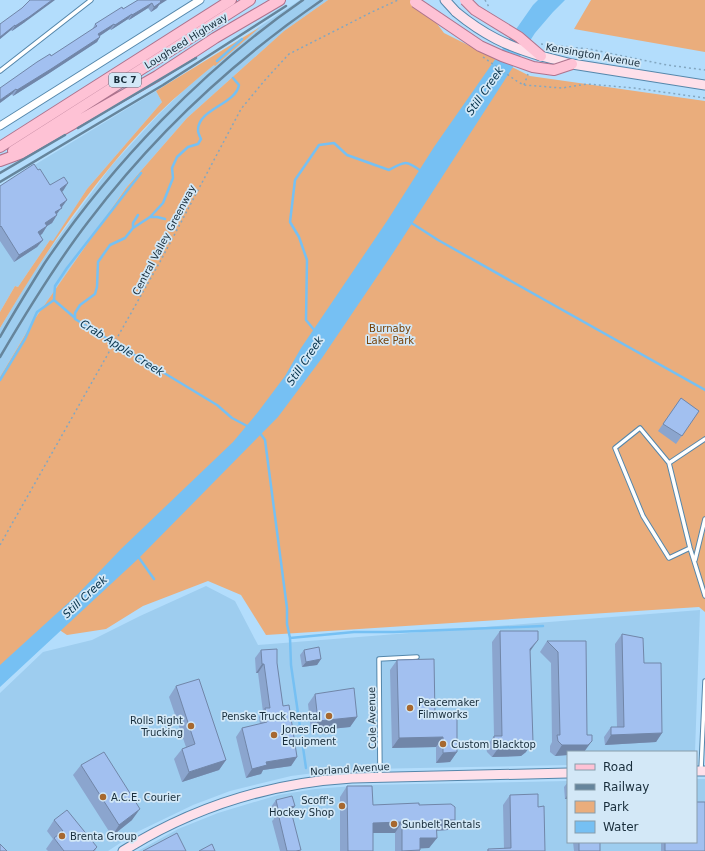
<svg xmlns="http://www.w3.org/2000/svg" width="705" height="851" viewBox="0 0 705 851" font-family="'DejaVu Sans',sans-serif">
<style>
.built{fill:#9ecdef}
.green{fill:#eaad7c}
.water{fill:#76c0f3}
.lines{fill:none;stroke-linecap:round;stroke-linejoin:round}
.stream{stroke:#76c0f3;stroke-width:2.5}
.lane-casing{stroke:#5587ab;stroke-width:5.5}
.street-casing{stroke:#5587ab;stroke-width:9}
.secondary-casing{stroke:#5587ab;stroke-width:11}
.primary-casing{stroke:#ad738d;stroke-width:12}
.path{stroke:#83a7c1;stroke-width:1.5;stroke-dasharray:2 3;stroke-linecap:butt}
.lane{stroke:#fff;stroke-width:3.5}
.street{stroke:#fff;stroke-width:7}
.secondary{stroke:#fee0ea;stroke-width:9}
.primary{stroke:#fec2d5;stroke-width:10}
.rail{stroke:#66859c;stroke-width:2.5}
.secondary-bridge-casing{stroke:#5587ab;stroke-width:11;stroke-linecap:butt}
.primary-bridge-casing{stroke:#ad738d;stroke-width:12;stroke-linecap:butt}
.secondary-bridge{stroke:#fee0ea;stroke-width:9}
.primary-bridge{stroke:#fec2d5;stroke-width:10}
.wall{fill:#8ba5ce}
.shaded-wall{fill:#7186a8}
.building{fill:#a2c0f0;stroke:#7186a8}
.poi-dot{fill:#a7682f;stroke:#d3e8f7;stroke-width:1.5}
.labels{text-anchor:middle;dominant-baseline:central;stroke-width:3.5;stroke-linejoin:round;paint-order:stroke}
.shield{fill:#d3e8f7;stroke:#506573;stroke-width:1}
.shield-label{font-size:9px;font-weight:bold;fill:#182d3b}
.street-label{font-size:10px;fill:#182d3b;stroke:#d3e8f7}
.park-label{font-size:10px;fill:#754108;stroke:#d3e8f7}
.poi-label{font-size:10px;fill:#182d3b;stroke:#d3e8f7;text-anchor:start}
.water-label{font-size:11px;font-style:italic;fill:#07334c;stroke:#d3e8f7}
</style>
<rect width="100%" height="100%" fill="#b3ddfc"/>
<path class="built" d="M300,0H328L284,31L187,118L126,188L34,320L0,377V328L27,283L47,253L112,165L159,114L184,90L259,27Z
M156,91L162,102L87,189L53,242L50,240L18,287L15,286L0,312V186Z
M206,586L235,601L258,645L700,610L695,752H568V765L367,769L338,770L291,776L230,791L193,805L137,832L108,851H0V693L43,652L92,640L140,616Z
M696,779H705V851H138L178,829L218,813L278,795L315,789L366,785L568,781V842H696Z"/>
<path class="green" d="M328,0H419L444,33L530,76L705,101V612L699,607L266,635L241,595L208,581L143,606L106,629L67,635L52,625L0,675V377L34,320L126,188L187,118L284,31Z
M591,0H705V52L574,29Z
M260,27L215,66L214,65C195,81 176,96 159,113C96,176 45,252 0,328V312L15,286L18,287L50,240L53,241L87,189L162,102L156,91Z"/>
<path class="water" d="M538,0H565L553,12L535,33L393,253L322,358L278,417L139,558L0,687V665L78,594L121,549L233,442L258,412L285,376L301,348L387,221L434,147L533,5Z"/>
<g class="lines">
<path class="stream" d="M217,61L242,39
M233,78L239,85C236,104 198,109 198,130C198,133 200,137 201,139L198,144L188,147L177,157L172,168L173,178L163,203L150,217L133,228L125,238L110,245L98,262L97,287L95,294L80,305L75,313V319L217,405L232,418L249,427
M150,217H157L165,219
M410,222L438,240L705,390
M133,228V223L138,215
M54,300L75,318
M315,331L306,320L307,260L299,237L290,222L295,180L319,145L334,143L347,155L389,170C405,161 406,160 421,171
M0,380L25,339L37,312L54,300L55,286L67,268L141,173
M260,433L265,440L287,608V624L290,638L291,665L306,768
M137,555L154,579
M290,638L354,632H394L543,626"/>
<defs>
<path id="lane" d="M0,71L91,0
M705,439L669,463L690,548L705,596
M669,463L640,428L615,448L643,516L669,558L690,548
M695,560L705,519
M701,770L705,681
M380,776L379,659L417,657"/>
<path id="street" d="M0,126L200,0"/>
<path id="secondary" d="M445,0L456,12
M541,56L572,64L705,85
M696,771H705
M123,851C193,807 270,783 352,778L568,773"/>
<path id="primary" d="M0,147L231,0
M13,151L250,0
M0,161L22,153L157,76L215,38L280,0"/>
</defs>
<use href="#lane" class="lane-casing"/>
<use href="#street" class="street-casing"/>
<use href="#secondary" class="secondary-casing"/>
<use href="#primary" class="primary-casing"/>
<path class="path" d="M485,0L489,7
M541,44L589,49L667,65L705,70
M483,57L518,82L524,85L562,88L587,84L634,88L705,98
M524,85L528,74
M0,545L161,260L241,109L265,80L289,54L372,12L398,0"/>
<use href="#lane" class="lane"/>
<use href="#street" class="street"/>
<use href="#secondary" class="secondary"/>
<use href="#primary" class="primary"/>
<path class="rail" d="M78,128L196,58
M0,173L65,135
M0,182L163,85L286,6
M0,337C14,312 29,288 44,264C111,165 204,68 303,0
M0,357C27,311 55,265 88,222C153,136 233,61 322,0"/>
<defs>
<path id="secondary-bridge" d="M456,12C484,35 507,46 541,56"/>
<path id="primary-bridge" d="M465,0L475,10L519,37L541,56
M415,2L480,46L502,56L533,67L554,70L572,64"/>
</defs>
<use href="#secondary-bridge" class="secondary-bridge-casing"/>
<use href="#primary-bridge" class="primary-bridge-casing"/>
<use href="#secondary-bridge" class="secondary-bridge"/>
<use href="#primary-bridge" class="primary-bridge"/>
</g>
<path class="wall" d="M138,0L159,5L157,8L151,12L148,8L129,20L128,19L111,30L110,29L100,36L97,42L48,74L13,96L12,94L0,103L51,56L92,30L95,24L123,9Z
M25,22L12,31L11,30L0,39V24Z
M38,170L50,185L68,183L62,192L67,200L57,214L52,223L47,226L42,234L40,235L43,240L37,247L14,262L0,241V186Z
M681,398L699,411L676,444L658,431Z
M500,631L530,651L526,752L521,756L492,757L487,752L486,747L494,736L492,642Z
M622,634L644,663L662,733L656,742L605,745L604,737L611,727H617L615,644Z
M547,641H586L585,751L568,752V755L555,756L550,752V746L552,742L551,663L540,652Z
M261,650L277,663L283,706L297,757L291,766L263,770L261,774L246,778L236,737L242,728L260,724L259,717L263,712L258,673H256L255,658Z
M304,650L321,659L317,665L302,667L300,655Z
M397,660L435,715L457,752L450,762L436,763V747L392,748L390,670Z
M176,686L226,760L219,770L182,782L174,759L182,749L186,747L169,697Z
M315,694L357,717L350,727L311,731L308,704Z
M81,765L132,820L112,836L73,775Z
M568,782V799H565L564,787Z
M347,786L373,805H419L448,830L436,831L437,838L429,848H420V851H395V833H373V851H340V797Z
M510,795L538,807L545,851H487L488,849H504L503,805Z
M276,800L291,811L300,851H280L272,821L274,819L271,807Z
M54,820L97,847L95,851H48L46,849L53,839L47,831Z
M573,842H600V851H574Z
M661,842H696L705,851H661Z"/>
<path class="shaded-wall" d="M52,0H55L25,22L12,31L15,26Z
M162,0H167L159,5L157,8L151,12L154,7Z
M152,3L148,8L129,20L132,15Z
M132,14L128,19L111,30L115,25Z
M114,24L110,29L95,39L98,34Z
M15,25L11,30L0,39V37Z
M100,37L97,42L48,74L13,96L17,90Z
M16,89L12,94L0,103V100Z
M68,183L63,191L54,197L60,189Z
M67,200L56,215L50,220L60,205Z
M57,215L52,223L39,231L45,223Z
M47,226L42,234L32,240L38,232Z
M43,240L37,247L14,262L19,255Z
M538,640L531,650L523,659L530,649Z
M321,659L317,665L302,667L306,662Z
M262,664H264L258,673H256Z
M357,717L350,727L311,731L318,721Z
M662,733L656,742L605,745L611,735Z
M443,737L436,747L392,748L399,738Z
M592,741L584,752H568V755L555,756L562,745Z
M533,742L526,752L521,756L492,757L499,747Z
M457,752L450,762L436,763L443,753Z
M297,757L291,766L263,770L261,774L246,778L252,769L266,762Z
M226,760L219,770L182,782L189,772Z
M568,794V799H565Z
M295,806L290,813V807Z
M140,809L132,820L112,836L119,825Z
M436,820H455L448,830L429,831Z
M402,822L395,833H365L373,823Z
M420,838H437L429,848L412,849Z"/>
<path class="building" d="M30,0H52L29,17L15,26V25L0,37V24L22,8Z
M138,0H162L160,1L161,2L154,7L152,3L132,15V14L115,25L114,24L98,34L100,37L51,69L17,90L16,89L0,100V88L37,62L50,54L51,56L97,26L95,24L122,7L123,9Z
M34,164L38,170L40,169L50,185L64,177L68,183L60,189L67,200L60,205L62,208L55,212L57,215L45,223L47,226L38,232L43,240L19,255L1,226L0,227V186Z
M681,398L699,411L682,436L663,424Z
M500,631H538V640L530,649L533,742L528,746L499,747L494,742V736H502Z
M622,634L643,638L644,663H661L662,733L611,735V727H624Z
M547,641H586L587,735H592V741L588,745H562L558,741L557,735H560L558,652Z
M319,647L321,659L306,662L304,650Z
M277,649V663L283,706L289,705L297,757L266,762L267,765L252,769L242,728L267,722L265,708H270L264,664H262L261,650Z
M434,659L435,715H457V752L443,753V737L399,738L397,660Z
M199,679L226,760L189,772L182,749L195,744L176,686Z
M354,688L357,717L318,721L315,694Z
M104,752L140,809L119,825L81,765Z
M347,786H372L373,805L419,803V805L451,804L455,807V820H436L437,838H420V850L402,851V822L373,823V851H348Z
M538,794V807L544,806L545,851H488V849L511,848L510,795Z
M292,796L295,806L290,807L301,850L296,851H287L278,813H279L276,800Z
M696,802H705V851H665V842H696Z
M67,810L97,847L93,851H64L54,838L63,831L54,820Z
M177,833L186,851H143Z
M579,842H600V851H579Z
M0,844L7,851H0Z
M212,844L215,851H199Z"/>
<g class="poi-dot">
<circle cx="410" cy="708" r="4"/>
<circle cx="329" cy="716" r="4"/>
<circle cx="191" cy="726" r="4"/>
<circle cx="274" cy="735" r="4"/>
<circle cx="443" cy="744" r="4"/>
<circle cx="103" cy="797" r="4"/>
<circle cx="342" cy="806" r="4"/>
<circle cx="394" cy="824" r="4"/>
<circle cx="62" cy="836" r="4"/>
</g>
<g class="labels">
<rect class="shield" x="109" y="73" width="32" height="14" rx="3"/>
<g class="shield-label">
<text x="125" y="80">BC 7</text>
</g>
<g class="street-label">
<text transform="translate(186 41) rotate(-32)">Lougheed Highway</text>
<text transform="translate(593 55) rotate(10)">Kensington Avenue</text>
<text transform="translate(164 240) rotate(-62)">Central Valley Greenway</text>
<text transform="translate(372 718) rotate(-91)">Cole Avenue</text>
<text transform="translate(350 769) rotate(-4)">Norland Avenue</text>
</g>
<g class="park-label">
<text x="390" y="328">Burnaby<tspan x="390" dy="12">Lake Park</tspan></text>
</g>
<g class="poi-label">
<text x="418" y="702">Peacemaker<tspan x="418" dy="12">Filmworks</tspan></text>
<text x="321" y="716" text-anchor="end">Penske Truck Rental</text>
<text x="183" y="720" text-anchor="end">Rolls Right<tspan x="183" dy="12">Trucking</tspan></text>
<text x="282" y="729">Jones Food<tspan x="282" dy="12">Equipment</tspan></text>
<text x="451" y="744">Custom Blacktop</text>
<text x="111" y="797">A.C.E. Courier</text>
<text x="334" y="800" text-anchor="end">Scoff's<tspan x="334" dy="12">Hockey Shop</tspan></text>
<text x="402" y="824">Sunbelt Rentals</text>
<text x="70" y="836">Brenta Group</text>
</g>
<g class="water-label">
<text transform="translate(485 91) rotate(-55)">Still Creek</text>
<text transform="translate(122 348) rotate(32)">Crab Apple Creek</text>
<text transform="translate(305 361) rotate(-56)">Still Creek</text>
<text transform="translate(85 597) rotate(-43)">Still Creek</text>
</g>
</g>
<rect x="567" y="751" width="130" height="92" fill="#d3e8f7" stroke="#889dac"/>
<rect x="575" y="764" width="20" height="6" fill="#fec2d5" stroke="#889dac"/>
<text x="603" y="771" font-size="12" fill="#182d3b">Road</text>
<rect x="575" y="784" width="20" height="6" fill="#66859c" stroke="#889dac"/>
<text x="603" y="791" font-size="12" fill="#182d3b">Railway</text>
<rect x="575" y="801" width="20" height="12" fill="#eaad7c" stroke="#889dac"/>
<text x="603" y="811" font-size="12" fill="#182d3b">Park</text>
<rect x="575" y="821" width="20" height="12" fill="#76c0f3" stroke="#889dac"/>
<text x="603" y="831" font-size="12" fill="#182d3b">Water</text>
</svg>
